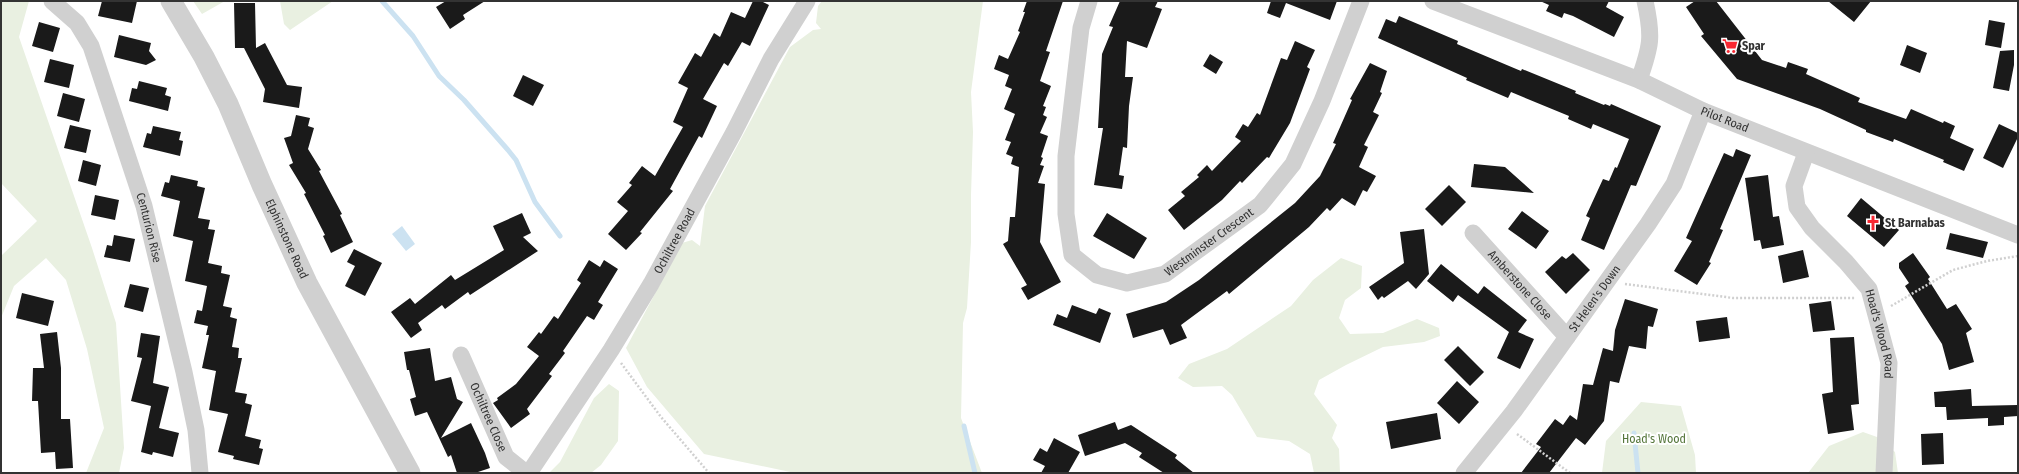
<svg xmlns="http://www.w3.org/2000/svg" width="2019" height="474" viewBox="0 0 2019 474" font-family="'Fira Sans Condensed',sans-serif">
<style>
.green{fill:#e9f0e1}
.water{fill:#cce2f1}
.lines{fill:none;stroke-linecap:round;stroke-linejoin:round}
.stream{stroke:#cce2f1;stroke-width:5}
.building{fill:#1a1a1a}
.path{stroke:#d0d0d0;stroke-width:2.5;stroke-dasharray:2 2;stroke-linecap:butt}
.minor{stroke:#d0d0d0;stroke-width:17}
.tertiary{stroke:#d0d0d0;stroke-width:21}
.labels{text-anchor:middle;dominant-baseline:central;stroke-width:4;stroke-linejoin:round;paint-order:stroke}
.poi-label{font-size:12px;font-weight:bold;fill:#333;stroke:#fff;text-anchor:start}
.street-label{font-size:12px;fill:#333;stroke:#fff}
.park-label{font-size:12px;fill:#54753a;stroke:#fff}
</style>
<rect width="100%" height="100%" fill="#fff"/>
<path class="green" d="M1,1H29L19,37L92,248L116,323L124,448L119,473H86L104,428L87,349L66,280L46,258L14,286L1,318V256L37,221L1,183Z
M193,1H225L202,14Z
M280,1H333L290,30L284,24Z
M822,1H983L971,92L973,132L971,195V242L967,308L963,323L961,418L982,473H795L704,454L647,387L626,348L682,243L692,240L700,246L705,206L790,47L813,30L821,29L816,23L818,6Z
M1341,258L1362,266L1361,288L1345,300L1339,318L1350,334L1383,333L1417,319L1439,328L1440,336L1424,342L1383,347L1346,365L1319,380L1314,394L1337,425L1332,438L1339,449L1340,473H1314L1310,454L1289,441L1257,437L1232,395L1222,386L1193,387L1178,378L1189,364L1227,349L1291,306L1313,280Z
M609,384L619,391L618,441L601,465L591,473H549L560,462L594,398Z
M1641,402L1681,406L1695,455L1696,473H1602L1606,441Z
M1863,432L1877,437L1895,452L1898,473H1808L1829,446Z"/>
<path class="water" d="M402,226L415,244L406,251L392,234Z"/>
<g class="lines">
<path class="stream" d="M382,1L413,36L439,76L464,100L508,150L516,160L535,202L560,236
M964,426L975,473
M1634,433L1638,473"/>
</g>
<path class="building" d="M102,1H137L132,23L98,16Z
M446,1H485L463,15L465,19L450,29L436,7Z
M753,1H761L769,5L750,46L742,42L728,66L724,63L703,99L717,106L702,138L699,136L670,189L673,191L640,232L642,233L626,250L608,234L628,211L617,202L632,185L629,183L642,166L655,176L683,127L673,122L688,88L678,83L695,53L701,57L714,33L720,37L731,12L745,18Z
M1027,1H1063L1046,51L1050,52L1040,81L1051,86L1043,106L1046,107L1043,115L1047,117L1040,133L1048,136L1041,157L1043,158L1040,165L1044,166L1038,183L1045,184L1040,242L1061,282L1028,300L1021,288L1027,285L1003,244L1008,241L1010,217H1015L1019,167L1011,164L1013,157L1006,154L1011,142L1005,140L1015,114L1004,109L1012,89L1005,86L1009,75L994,69L999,55L1008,59L1020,32L1018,31L1025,12H1023Z
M1120,1H1158L1155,7L1162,9L1147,48L1127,41L1125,77H1133L1129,106L1127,148L1123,147L1119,175L1124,176L1122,189L1094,185L1103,128H1098L1102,54L1113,27L1109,26Z
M1271,1H1337L1330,20L1286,3L1280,18L1267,13Z
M1540,1H1609L1606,7L1624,17L1614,37L1573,16L1564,13L1562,18L1546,11L1549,5Z
M1695,1H1716L1762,60L1786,68L1788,62L1808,69L1806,74L1860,98L1858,102L1906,119L1911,109L1943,123L1944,121L1955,126L1950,138L1974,149L1964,171L1943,162L1944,160L1894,139L1893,142L1866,132V130L1820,109L1737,79L1701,36L1704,34L1686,7Z
M1828,1H1871L1854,22Z
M234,3H255L256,48L265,43L287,85L302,87L299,108L263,102L265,89L244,48H235Z
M1399,16L1458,41L1457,44L1521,71L1522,69L1576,91L1575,93L1604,105L1605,104L1610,106L1611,104L1661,126L1636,186L1631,185L1604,250L1581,240L1590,218L1586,216L1603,179L1609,181L1615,167L1617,168L1629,139L1593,124L1591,129L1568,119L1569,116L1511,92L1508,98L1466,80L1467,78L1378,38L1386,19L1396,23Z
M1989,20L2005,23L2001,48L1985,45Z
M39,22L60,28L53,52L32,46Z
M119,35L151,43L149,51L156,60L146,65L114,57Z
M1295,41L1315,50L1307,67L1310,69L1290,123L1269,158L1267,157L1242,183L1240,181L1222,200L1184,230L1168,210L1185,196L1181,192L1199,177L1197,175L1207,165L1212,171L1241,141L1235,137L1243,124L1248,127L1257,113L1260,115L1281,58L1287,60Z
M1907,45L1927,53L1920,73L1900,65Z
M2014,50V65L2009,91L1993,88L2000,51Z
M1210,54L1223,62L1216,74L1203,66Z
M50,59L74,65L69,88L44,82Z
M1370,63L1387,71L1380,92L1382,93L1373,112L1379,115L1364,145L1368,147L1359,167L1376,176L1367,192L1363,190L1355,206L1342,198L1330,211L1327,208L1309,227L1229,294L1227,291L1181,325L1187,338L1170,345L1163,329L1133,338L1126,314L1166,302L1199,280L1295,203L1320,176L1336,144L1333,143L1352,100L1350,99Z
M523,75L544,85L533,106L513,96Z
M139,81L167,88L165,95L171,97L168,111L129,101L132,88L137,89Z
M63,93L85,99L79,122L57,116Z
M296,115L310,118L308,126L314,128L308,149L321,170L319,171L342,214L340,215L353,242L331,253L323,236L325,235L304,194L306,193L289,165L293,163L284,138L291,136Z
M1999,124L2018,133V137L2003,168L1983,158Z
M70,125L91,130L86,153L64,148Z
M153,126L181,132L179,140L183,141L180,156L143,147L147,133L151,134Z
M1736,149L1751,155L1720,229L1723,230L1709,262L1711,263L1697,285L1674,271L1692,241L1686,238L1724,153L1733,157Z
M83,160L101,165L96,186L78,181Z
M1474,164L1505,167L1534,193L1471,187Z
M171,175L198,181L197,186L205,188L198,218L210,220L208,229L215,230L208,263L222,266L221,273L230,275L223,306L232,308L230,317L237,319L232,347L239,348L238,358H242L235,392L247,394L245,403L252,405L245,436L261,440L259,448L263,449L259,465L233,459L234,456L218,452L228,414L209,410L216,371L202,368L209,335H206L208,326L194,323L197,310L202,311L207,286L185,281L193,241L173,236L180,201L161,196L165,182L169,183Z
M1768,175L1773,217L1779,216L1784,245L1762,249L1760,240L1754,241L1745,178Z
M1449,185L1466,202L1442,226L1425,209Z
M95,195L119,200L115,220L91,215Z
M1861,198L1899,230L1884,247L1847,216Z
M1522,211L1549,231L1536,249L1508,229Z
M522,213L531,233L523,237L538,251L470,295L468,292L445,309L442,305L418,323L422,330L411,338L391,312L410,298L415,304L451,275L455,280L504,250L493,226Z
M1107,213L1147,238L1134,259L1093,236Z
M1424,229L1429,274L1416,289L1408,281L1384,298L1382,296L1378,300L1369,287L1404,263L1400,232Z
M1950,233L1988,242L1983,258L1946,249Z
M114,235L135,239L130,262L104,257L107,245L112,246Z
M354,249L382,263L365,296L345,286L355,266L347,262Z
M1803,250L1809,277L1783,283L1778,256Z
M1573,253L1590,270L1566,294L1545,272L1562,256L1566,259Z
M1913,253L1930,277L1928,279L1947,309L1956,304L1972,329L1966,333L1974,362L1949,370L1942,344L1905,286L1909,283L1899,268V263Z
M589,260L600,267L604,260L618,269L598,302L603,305L594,320L587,316L563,351L565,353L549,374L552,376L527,409L530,414L511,428L493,403L498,400L497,398L516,384L539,356L527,347L539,332L541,334L554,316L558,319L581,283L577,280Z
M1441,264L1478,294L1484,286L1527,320L1518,332L1534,339L1520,369L1497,358L1509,332L1458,295L1453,302L1427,281Z
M130,284L149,288L143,312L124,307Z
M22,293L54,301L48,326L16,318Z
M1625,299L1658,309L1653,327L1648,326L1646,349L1629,346L1619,383L1610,381L1604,421L1585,445L1576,438L1549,473H1521L1541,447L1536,444L1555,419L1563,425L1570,415L1577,420L1583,384L1593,385L1603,348L1613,351L1615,330Z
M1831,301L1835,330L1813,332L1809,304Z
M1072,305L1096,314L1099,308L1111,313L1100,343L1053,325L1057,314L1067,318Z
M1727,317L1730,338L1699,342L1696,321Z
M57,332L61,368V419H70L73,468L56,469L55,452L41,453L38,401H32L33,368H44L40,334Z
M141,333L160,336L153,383L169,387L159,428L179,433L173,457L153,452L152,455L141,452L151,406L131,401L142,358L137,357Z
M1854,337L1859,404L1851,405L1854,430L1828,434L1822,394L1833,392L1830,338Z
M1458,346L1484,372L1470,386L1444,360Z
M430,348L435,381L451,377L457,399L463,402L441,438L471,423L485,453L490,468L475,473H457L451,455L448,457L427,412L415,416L410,399L416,397L409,370H407L404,352Z
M1457,381L1479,402L1459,424L1437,403Z
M1971,389L1972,406L2018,405V416L2004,417V425L1988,426V418L1947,420L1946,407H1935L1934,392Z
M1437,413L1441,439L1391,449L1386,422Z
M1115,422L1118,430L1131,425L1177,455L1175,458L1194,473H1164L1139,457L1142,453L1125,443L1085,456L1078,435Z
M1943,433L1944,464L1922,465L1921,434Z
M1054,438L1080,452L1068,473H1041L1045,466L1033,460L1040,448L1047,452Z"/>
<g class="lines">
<path class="path" d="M1625,284L1733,298H1855
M1891,306L1953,270L1987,261L2018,256
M621,363L661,417L709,473
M1517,434L1570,473"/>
<g class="minor">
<path id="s1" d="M52,1L77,23L91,46L144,206L184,372L196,430L200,473"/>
<path id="s2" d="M1089,1L1081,28L1066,156V214L1072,255L1097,275L1127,283L1165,274L1260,205L1293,164L1322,101L1361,1"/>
<path id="s3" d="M1433,1L1639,80L1703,111L2018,235"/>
<path d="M1639,80C1651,46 1653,37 1645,1"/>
<path id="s4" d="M1806,153L1794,186L1797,207L1812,228L1846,262L1869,289L1889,363L1884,473"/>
<path id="s5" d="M1473,233L1567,337"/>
<path id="s6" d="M461,355L506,457L526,473"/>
<path id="s7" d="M529,473L611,350L651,284L734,132L771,59L807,1"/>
<path id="s8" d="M1464,473L1514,411L1648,224L1674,184L1703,111"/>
</g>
<path class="tertiary" id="s9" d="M171,1L204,57L228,104L262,185L307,283L410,473"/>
</g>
<defs>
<symbol id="supermarket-bare" viewBox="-9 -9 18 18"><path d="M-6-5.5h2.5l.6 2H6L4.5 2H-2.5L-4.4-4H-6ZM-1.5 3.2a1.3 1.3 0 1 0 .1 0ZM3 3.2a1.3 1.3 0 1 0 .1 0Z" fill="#f72832" stroke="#fff" stroke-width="2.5" paint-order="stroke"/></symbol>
<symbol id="church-bare" viewBox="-9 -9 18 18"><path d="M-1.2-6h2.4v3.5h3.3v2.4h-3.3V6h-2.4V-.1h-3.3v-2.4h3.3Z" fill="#f72832" stroke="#fff" stroke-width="2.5" paint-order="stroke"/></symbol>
</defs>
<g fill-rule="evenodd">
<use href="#supermarket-bare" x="1719" y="35" width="22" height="22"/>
<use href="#church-bare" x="1862" y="212" width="22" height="22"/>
</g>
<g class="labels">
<g class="poi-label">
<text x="1742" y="46">Spar</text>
<text x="1885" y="223">St Barnabas</text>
</g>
<g class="street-label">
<text stroke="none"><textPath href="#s3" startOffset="315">Pilot Road</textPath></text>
<text stroke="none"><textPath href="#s1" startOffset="251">Centurion Rise</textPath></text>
<text stroke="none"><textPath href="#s9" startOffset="265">Elphinstone Road</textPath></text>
<text stroke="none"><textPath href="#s7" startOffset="274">Ochiltree Road</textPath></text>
<text stroke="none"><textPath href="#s2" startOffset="413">Westminster Crescent</textPath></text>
<text stroke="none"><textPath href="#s5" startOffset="70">Amberstone Close</textPath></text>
<text stroke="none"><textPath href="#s8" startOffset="218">St Helen's Down</textPath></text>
<text stroke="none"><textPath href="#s4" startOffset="212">Hoad's Wood Road</textPath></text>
<text stroke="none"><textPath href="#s6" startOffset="68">Ochiltree Close</textPath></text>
</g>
<g class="park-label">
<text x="1654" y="439">Hoad's Wood</text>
</g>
</g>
<rect width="2019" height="474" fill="none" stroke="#333333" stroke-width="4"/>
</svg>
